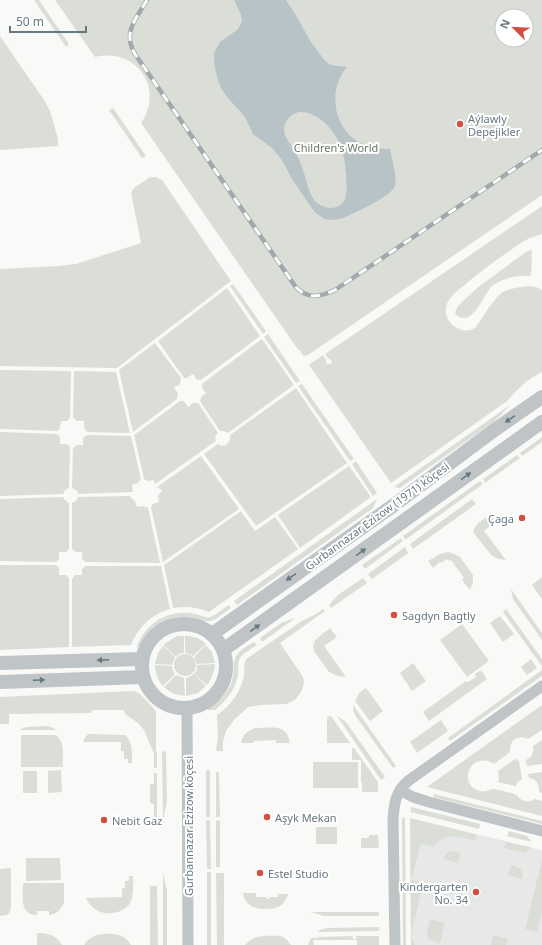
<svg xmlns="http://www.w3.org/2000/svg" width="542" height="945" viewBox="0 0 542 945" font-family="'Noto Sans',sans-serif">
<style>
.built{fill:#e7e9e8}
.green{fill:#daded7;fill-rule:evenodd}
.water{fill:#b7c3c6;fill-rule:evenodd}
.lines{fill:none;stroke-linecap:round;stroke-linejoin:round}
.minor{stroke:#bfc4c6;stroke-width:11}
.tertiary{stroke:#bfc4c6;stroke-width:14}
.rail-casing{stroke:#a1a9ac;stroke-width:4.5}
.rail{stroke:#fff;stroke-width:3;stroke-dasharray:9;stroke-linecap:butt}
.oneway{fill:#67787f}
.poi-dot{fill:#d14f40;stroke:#fff;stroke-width:1.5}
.labels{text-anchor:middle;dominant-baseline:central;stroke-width:4;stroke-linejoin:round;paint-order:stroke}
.poi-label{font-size:11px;fill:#67787f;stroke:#fff;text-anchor:start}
.park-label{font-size:11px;fill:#6b7866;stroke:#fff}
.street-label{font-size:11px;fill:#67787f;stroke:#fff}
</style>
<rect width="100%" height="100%" fill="#f9f9f8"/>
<path class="built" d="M410,818L542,850V945H411Z"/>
<path class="green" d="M34,0H39L69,44L66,47Z
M55,0H542V195L308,355L303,356L300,350L299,351L141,123C165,88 136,47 95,57ZM502,16H526V40H502Z
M0,36L44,100L50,111L58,139V146L0,150Z
M113,108L146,156L142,158L109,110Z
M150,177H156L162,180L231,281L117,368L0,366V269L59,266L76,264L141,243L131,193L134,188Z
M542,206V234L530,238L522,242C501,257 480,271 461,288C456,292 449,298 447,304C440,321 463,338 476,327C483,317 494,298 503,292C508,289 515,288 521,287C529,286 535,285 542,290V372C528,378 517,390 507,401L391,483L309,365L323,355L326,360V363L328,364H330L332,362L331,360L328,358L325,354Z
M532,250C531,257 533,270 530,276C518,275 502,278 492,286C483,295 473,328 456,315L455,312L458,306L477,288L519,257L528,251Z
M233,284L266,331L263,334L230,286Z
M227,288L260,336L201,380H197L193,374L187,378H184L158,341Z
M268,334L300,381L296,383L264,337Z
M262,339L294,385L228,433L224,431H220L200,401L201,397L206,393L202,388L203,383Z
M155,343L181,378L180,384L174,388L178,393L177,399L133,432L119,370Z
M0,370L71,371L70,418L67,421H61L60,428L58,431L0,429Z
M74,371L116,372L130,433L87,432L84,428V421H77L73,417Z
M302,384L354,459L350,461L298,386Z
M296,388L347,463L256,526L204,454L218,444L222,446L226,445L230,440V435Z
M180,401H184L188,407L193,403H198L218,433L215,436L216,441L155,484L154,480L148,481L144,479L134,435Z
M510,405L502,414L492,423L400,488L394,487Z
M0,432L57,434L60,437V444H67L70,447L69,488L65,490L63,494L0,496Z
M87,435L131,436L141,479L138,483L132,485L133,492L78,494L77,491L72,488L73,448L77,445H83V438Z
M542,437V442L522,456L520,453Z
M517,455L520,458L485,483L483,479Z
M201,456L239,509L163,562L151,507L153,504L159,502L158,496L162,490L157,487Z
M356,461L377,493L373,496L352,464Z
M349,466L371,497L300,548L278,515Z
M480,481L483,484L405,540L403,536Z
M131,496L130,497L135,501L137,507L143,506L148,508L160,563L86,562L82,559V552H76L72,549V503L76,501L78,497Z
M63,497L65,500L69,503V549L66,552H59V559L56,562L0,561V499Z
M377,499L373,508L237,605L234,601Z
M472,499L476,504L413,549L410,544Z
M241,511L255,531L275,517L298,549L209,612C197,607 186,606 173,608L164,565Z
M493,513L498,520L484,531L506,560L499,559L492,556L473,532C475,523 486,518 493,513Z
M401,538L403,541L365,569L362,565Z
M405,547L408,553L372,579L368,574Z
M448,552L454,554L460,557L473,575V582L470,590L462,580L464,578L451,560L449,561L447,559L441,563L440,562L433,568L428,561L440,554Z
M0,565H56L59,568V575H66L69,578V647L0,650Z
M85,566H161L170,609C152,614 138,627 131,645L72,647V579L75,575H82V569Z
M542,577V599L532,585Z
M363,578L367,583L331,608L329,605L338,595Z
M511,589L542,633V640L513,599Z
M229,605L231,608L216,619L210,621H204L195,618L186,617H177L168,620L159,624L152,630L140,645L136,648C144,626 165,610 189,613C196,613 204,618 210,617C217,615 223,608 229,605Z
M324,609L325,611L280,643L303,677L304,683L301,692L295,700L286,704L260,705L248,707L234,720L226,731L223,741V751H216L218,736L217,715C231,706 241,691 244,675C245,670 243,664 246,659L302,621L312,616Z
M506,609L542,659V665H541L503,612Z
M500,616L514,634L503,642L490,623Z
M294,618V619L262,642L260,638L281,623Z
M462,624L489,661L467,677L440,640Z
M330,628L337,637L324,646L346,677L338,676L329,672L314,651L313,646L315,640Z
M178,636H184V653L179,654L176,657L163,645L172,639Z
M185,636C193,636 200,638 206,644L193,656L189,654L185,653Z
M254,642L257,645C252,649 243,653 240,658C237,663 239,669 238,674C236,689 227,700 215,710H208V708C221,701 232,689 233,674C234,667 233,660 237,655C241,649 249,645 254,642Z
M206,645L212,652L215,663L197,664L194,657Z
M163,646L175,657L172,665L155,664L158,653Z
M174 665a11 11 0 1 1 22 0a11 11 0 1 1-22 0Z
M531,659L537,668L527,675L521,667Z
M413,663L426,681L412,691L400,673Z
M215,664C214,672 212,679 207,685L194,674L197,670V665Z
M155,665L172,666L173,671L175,674L163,686C157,680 156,673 155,665Z
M481,670L487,679L429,721L423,712L466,681L468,682L476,677L475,674Z
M542,670V676L450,741L448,738Z
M194,674L206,686L198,693L186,696V678L189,677Z
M176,675L181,677L184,678L185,696C177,695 170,693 164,687Z
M366,688L383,711L370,721L355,701L359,693Z
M133,691L137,692L141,695L156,711V752H157V768H154V754L144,730L138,723L125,714L124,710H93L91,713L9,714V724H0V697Z
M353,705L396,766L393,768L355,715L353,710Z
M542,705V730L528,739C517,734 509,741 510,752L494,764C473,750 457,781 477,790C481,792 485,792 489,790C490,790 491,789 492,789C495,788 513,794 517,795C521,802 528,803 535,799L542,801V816L427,787Z
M331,716L350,743H327V717Z
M337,716L346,722L385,777L381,780Z
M441,720L448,731L417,753L410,742Z
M48,726L53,728L56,730H20L21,729L26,727Z
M256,728C271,728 287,723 290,743H276V740L254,741V743H241C242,735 248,730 256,728Z
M89,734L125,735C133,742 132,753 132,763H128V759H124V751H121V742H83L86,736Z
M21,735H55C66,741 62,756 63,767H21Z
M542,740V764L527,766L526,760C532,757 534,753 533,746Z
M352,748H354L378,782V792H362V782H361V760H352Z
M166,751L167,803L164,814V823H163L162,752Z
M515,759L519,761L522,779L517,783L516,786L498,782L499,778L498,771Z
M313,762H358V788H313Z
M61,770L62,792L48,793V771Z
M206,770H210V817H206Z
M23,771H37V793H23Z
M216,772H219L220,817H216Z
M542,772V793L539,792C540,784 536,779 529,778L528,774Z
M154,773H157V823H154V804L150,803V784H154Z
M434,794L542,821V824L433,797Z
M411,807L480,824L479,829L411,812Z
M402,818H405L406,945H403Z
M410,818L477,835L476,841C460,837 444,831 433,847L421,844L411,880L423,883L412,931V938L415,945H411Z
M206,820H210L211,869H207Z
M220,820V867H216V821Z
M316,827H337V844H316Z
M509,831L527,836L532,842L507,836Z
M369,835H378L379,848H361V838H369Z
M506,842L530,847C529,850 527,852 524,853L504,848Z
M453,851L460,853L458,863L444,859C445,854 448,851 453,851Z
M26,858H60L61,880L26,881Z
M542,860V912L537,932L525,929Z
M511,865C519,867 524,869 522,879L508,875Z
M11,868V908L10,912L7,915L0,916V869Z
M207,872H211V945H207Z
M163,873L167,891V945H163Z
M216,873H224V945H217Z
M129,876H133C133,884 134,894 131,901C126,913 109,916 98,911C93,909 88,903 86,898L122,897V888H125V881H129Z
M23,883H64V903C61,909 56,915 49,915V911H37V915C19,915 23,896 23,883Z
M150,886H157L158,945H150Z
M243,893H256V897H266L267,899H269V897H278V894H288C285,905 278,909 267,909C255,909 245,906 243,893Z
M311,912H379V916H324Z
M430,919L445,923L440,943C422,939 427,934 430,919Z
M379,927V931L317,932L322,929L328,928Z
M37,933C48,933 56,935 62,945H37Z
M96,935C109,933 124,932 131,945H84L88,940Z
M493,935L508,939L506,945H491Z
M281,936L286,939L291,945H245C254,934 268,936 281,936Z
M353,936V939H356V936H379V945H357V940H313L314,945H308L311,938H318V937Z"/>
<path class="water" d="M234,0H286L294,12L311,42L325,61L331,65L347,67C329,88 332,122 354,139C365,147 377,149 390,149C392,159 397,176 395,186C391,197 354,213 343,218L334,220L325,219L317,214L313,210L292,179L282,160L272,148L253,134L245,117L227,97L221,88L217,77L214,63V53L220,42L237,30L241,24L242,20L241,15ZM299,112C318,111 335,130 341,147C345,156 348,184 346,195C344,211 324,211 315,201C308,192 307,181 303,170C301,163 298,157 295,151C291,144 284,138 284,129C285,120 291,114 299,112Z"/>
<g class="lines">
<path class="minor" d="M187,708L188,945
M400,790L413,797L429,802L542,831
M395,945L393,820C394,805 395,792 408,781L542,686"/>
<path class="tertiary" d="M142 666a42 42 0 1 1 84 0a42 42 0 1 1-84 0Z
M212,634L394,505L493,431L542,397
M223,650L542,422
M0,663L142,659
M0,682L143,677"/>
<defs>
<path id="rail" d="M147,0C141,11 129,25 130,38C130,44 132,49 135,54L295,286C307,300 320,297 335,290L542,150"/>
</defs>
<use href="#rail" class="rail-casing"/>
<use href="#rail" class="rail"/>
</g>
<defs><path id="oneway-solid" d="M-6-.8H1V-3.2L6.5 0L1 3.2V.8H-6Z"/></defs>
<g class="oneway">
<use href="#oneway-solid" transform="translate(510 419) rotate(145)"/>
<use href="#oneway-solid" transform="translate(466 476) rotate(-36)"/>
<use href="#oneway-solid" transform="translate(361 552) rotate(-36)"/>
<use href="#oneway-solid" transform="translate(291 577) rotate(145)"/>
<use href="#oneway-solid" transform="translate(255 628) rotate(-36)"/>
<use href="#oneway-solid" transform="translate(103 660) rotate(178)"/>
<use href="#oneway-solid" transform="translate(39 680) rotate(-2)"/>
</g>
<g class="poi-dot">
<circle cx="460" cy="124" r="4"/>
<circle cx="522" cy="518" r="4"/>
<circle cx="394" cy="615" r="4"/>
<circle cx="267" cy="817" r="4"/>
<circle cx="104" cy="820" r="4"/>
<circle cx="260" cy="873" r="4"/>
<circle cx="476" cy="892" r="4"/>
</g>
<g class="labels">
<g class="poi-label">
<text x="468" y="118">Aýlawly<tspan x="468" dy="13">Depejikler</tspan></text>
<text x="514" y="518" text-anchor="end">Çaga</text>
<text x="402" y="615">Sagdyn Bagtly</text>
<text x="275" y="817">Aşyk Mekan</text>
<text x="112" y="820">Nebit Gaz</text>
<text x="268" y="873">Estel Studio</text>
<text x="468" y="886" text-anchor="end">Kindergarten<tspan x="468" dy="13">No. 34</tspan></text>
</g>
<g class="park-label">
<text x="336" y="147">Children's World</text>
</g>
<g class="street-label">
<text transform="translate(377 516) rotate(-36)">Gurbannazar Ezizow (1971) köçesi</text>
<text transform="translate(188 826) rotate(-90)">Gurbannazar Ezizow köçesi</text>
</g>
</g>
<g transform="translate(514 28) rotate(294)"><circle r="19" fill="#ffffff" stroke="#c2c9cc"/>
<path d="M0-3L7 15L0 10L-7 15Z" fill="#d14f40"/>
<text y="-6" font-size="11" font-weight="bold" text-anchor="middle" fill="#67787f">N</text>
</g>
<path d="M10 26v6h76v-6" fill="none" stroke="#67787f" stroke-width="2"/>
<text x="16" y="26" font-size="12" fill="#67787f" stroke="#ffffff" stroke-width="3" paint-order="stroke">50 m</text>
</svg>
